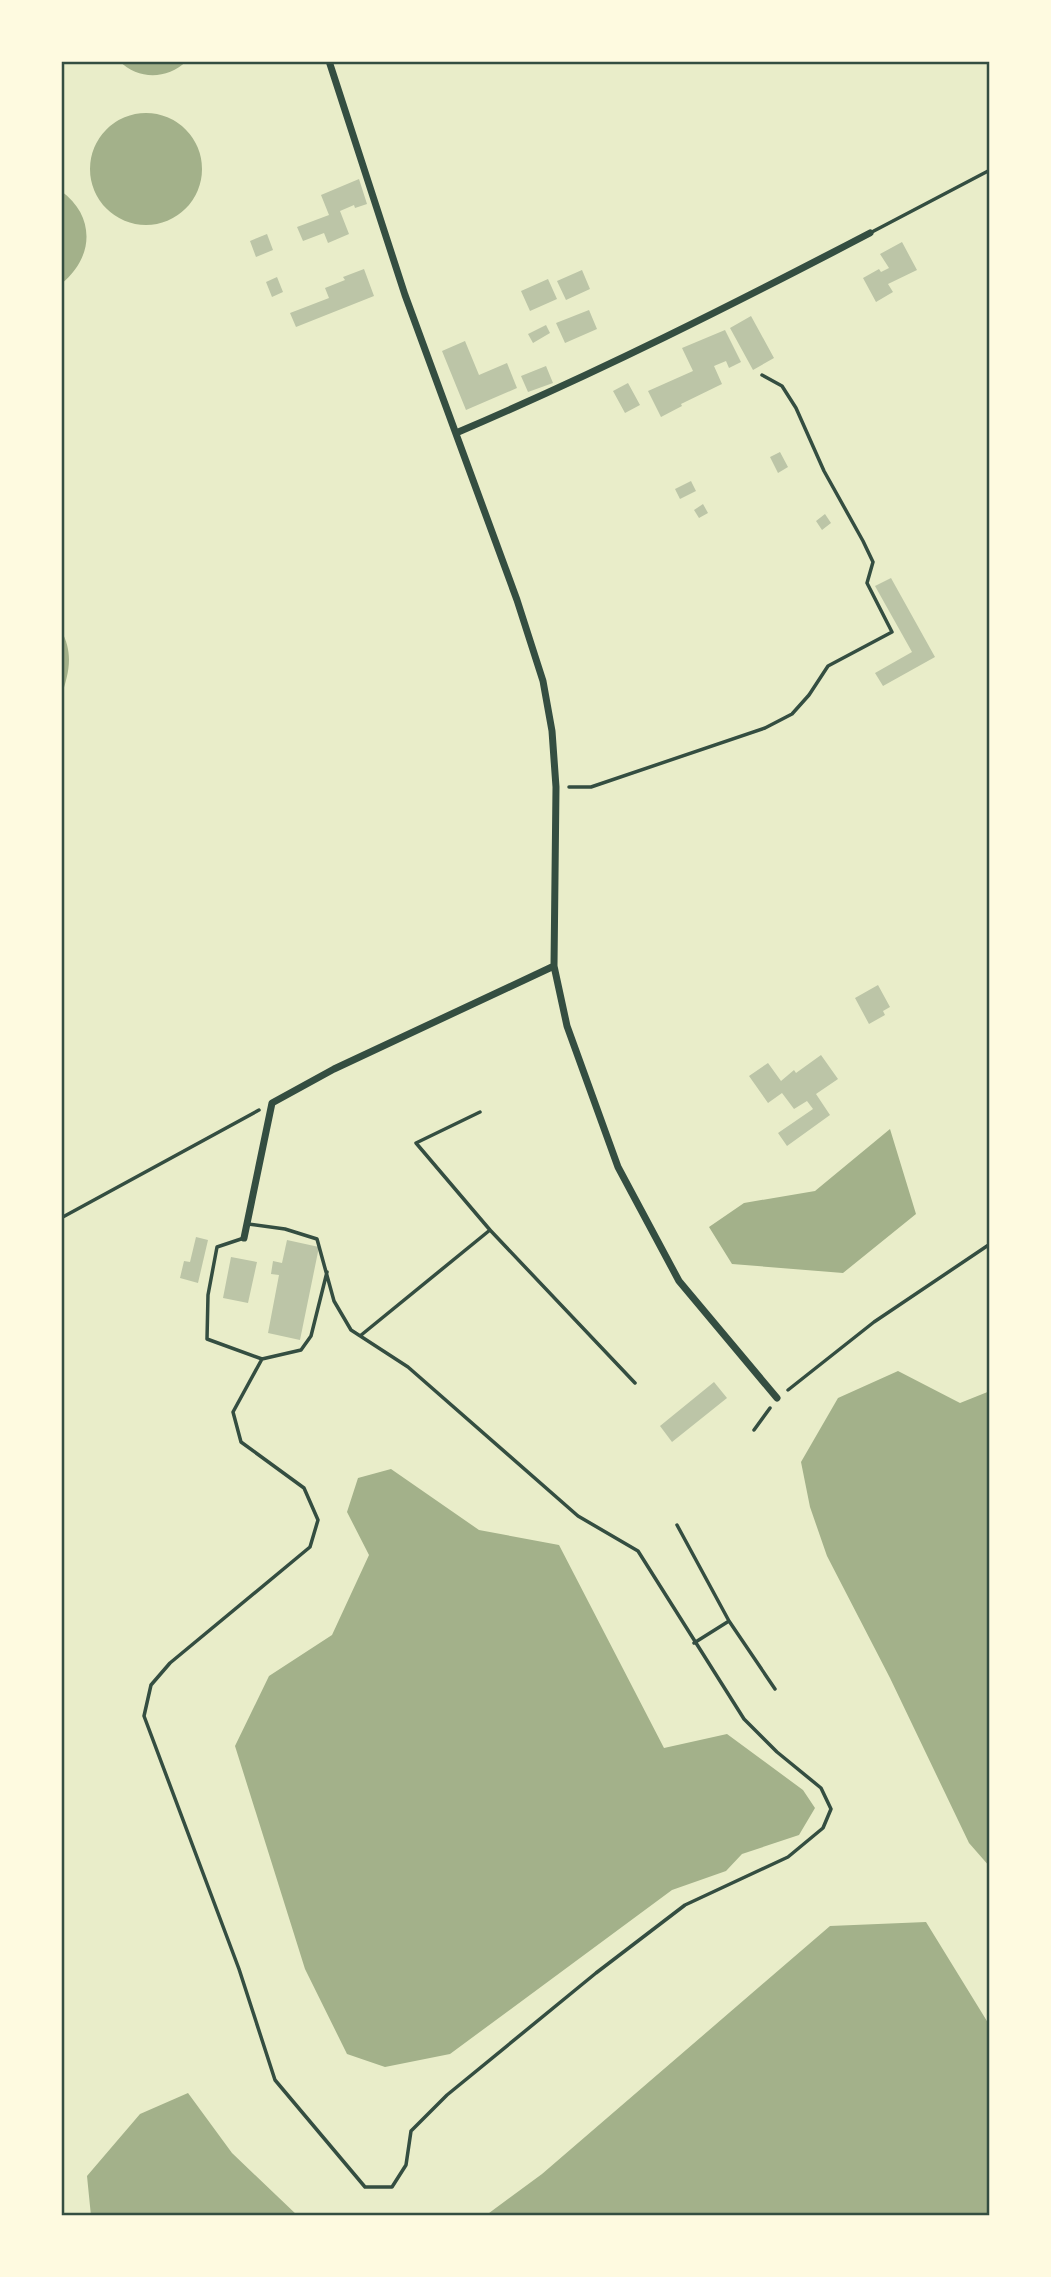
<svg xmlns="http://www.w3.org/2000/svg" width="1051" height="2277" viewBox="0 0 1051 2277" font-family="'Exo 2',sans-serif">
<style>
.water{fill:#a3b18a}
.building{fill:#bcc5a7}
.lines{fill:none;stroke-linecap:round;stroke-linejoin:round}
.path{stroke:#344e41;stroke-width:3.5}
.service{stroke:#344e41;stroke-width:3.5}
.minor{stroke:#344e41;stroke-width:7}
.neatline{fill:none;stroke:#344e41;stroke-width:2.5}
</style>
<rect width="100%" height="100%" fill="#e9edc9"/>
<path class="water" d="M119,61H187C166,80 139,80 119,61Z
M90 169a56 56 0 1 1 112 0a56 56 0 1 1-112 0Z
M61,191C96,216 94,258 61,284Z
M61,630C74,654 69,673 61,697Z
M890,1129L916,1214L843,1273L732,1264L709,1227L744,1203L815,1191Z
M898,1371L960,1403L990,1391V1867L969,1843L890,1678L827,1556L810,1507L801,1462L838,1398Z
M391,1469L479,1530L559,1545L664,1748L727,1734L803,1790L815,1808L799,1835L742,1854L726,1871L672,1890L450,2054L385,2067L347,2054L305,1969L235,1746L269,1676L332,1635L369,1555L347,1512L358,1478Z
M926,1922L990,2026V2216H485L542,2174L830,1926Z
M188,2093L232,2153L298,2216H91L87,2176L140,2114Z"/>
<path class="building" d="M359,179L367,204L355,208L354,205L340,211L349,234L328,243L324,233L303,241L297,227L329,215L321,195Z
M267,234L273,250L256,257L250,241Z
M902,242L917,270L888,284L893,292L876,302L863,278L879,269L881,272L889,268L880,254Z
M364,269L374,296L296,327L290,313L329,298L325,288L345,280L343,277Z
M582,270L590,289L566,300L557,281Z
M277,277L283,292L272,297L266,282Z
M548,279L557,299L530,311L521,291Z
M589,310L597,329L565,343L556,323Z
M751,316L774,358L753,370L730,328Z
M546,325L550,333L533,343L528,334Z
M725,330L741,362L729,368L726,361L714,366L722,384L681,404L682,406L661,417L648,391L693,371L682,348Z
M465,341L479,375L507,363L517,388L466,410L442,351Z
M546,366L553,383L528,392L521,376Z
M628,383L640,405L625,413L613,391Z
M780,452L788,467L778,473L770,457Z
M691,481L696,491L680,499L675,489Z
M703,504L708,513L699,518L694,510Z
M825,514L831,523L822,530L816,521Z
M891,578L935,657L883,686L875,673L912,652L875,586Z
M878,985L890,1007L883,1011L885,1015L869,1024L855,998Z
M821,1055L838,1079L816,1094L830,1115L787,1146L778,1133L813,1109L807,1101L794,1109L782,1093L768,1103L749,1076L768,1063L781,1081L794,1070L796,1073Z
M196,1237L208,1240L198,1283L180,1278L184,1261L190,1262Z
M287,1240L319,1247L300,1340L268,1333L279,1275L271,1274L273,1261L282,1263Z
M231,1257L257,1262L248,1303L223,1298Z
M714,1382L727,1398L672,1442L660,1426Z"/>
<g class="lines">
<path class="path" d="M569,787H591L765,728L792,714L809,695L828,666L892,632L867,583L873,562L863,541L824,471L796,408L782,386L762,375
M61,1218L259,1110
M788,1390L874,1322L990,1244
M754,1430L770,1408"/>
<path class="service" d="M870,233L990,170
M480,1112L416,1143L490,1230
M248,1224L285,1229L317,1239L334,1301L351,1330L408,1367L578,1516L638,1551L744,1719L777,1752L821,1788L831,1809L823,1828L788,1857L685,1905L596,1973L447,2095L411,2131L406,2165L392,2187H365L275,2080L239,1969L144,1716L151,1685L170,1663L310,1547L318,1520L304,1488L241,1442L233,1412L262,1359L301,1350L311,1336L327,1272
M244,1238L217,1247L208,1295L207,1339L262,1359
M360,1336L490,1230L635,1383
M677,1525L729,1621
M694,1643L729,1621L775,1689"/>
<path class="minor" d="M329,61L405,295L517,600L543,681L552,731L556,787L554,966L567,1026L618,1167L679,1281L777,1398
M456,433C597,373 734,304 870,233
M244,1238L272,1103L334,1069L554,966"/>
</g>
<rect width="1051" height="2277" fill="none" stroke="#fefae0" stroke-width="126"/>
<rect x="63" y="63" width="925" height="2151" class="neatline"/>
</svg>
